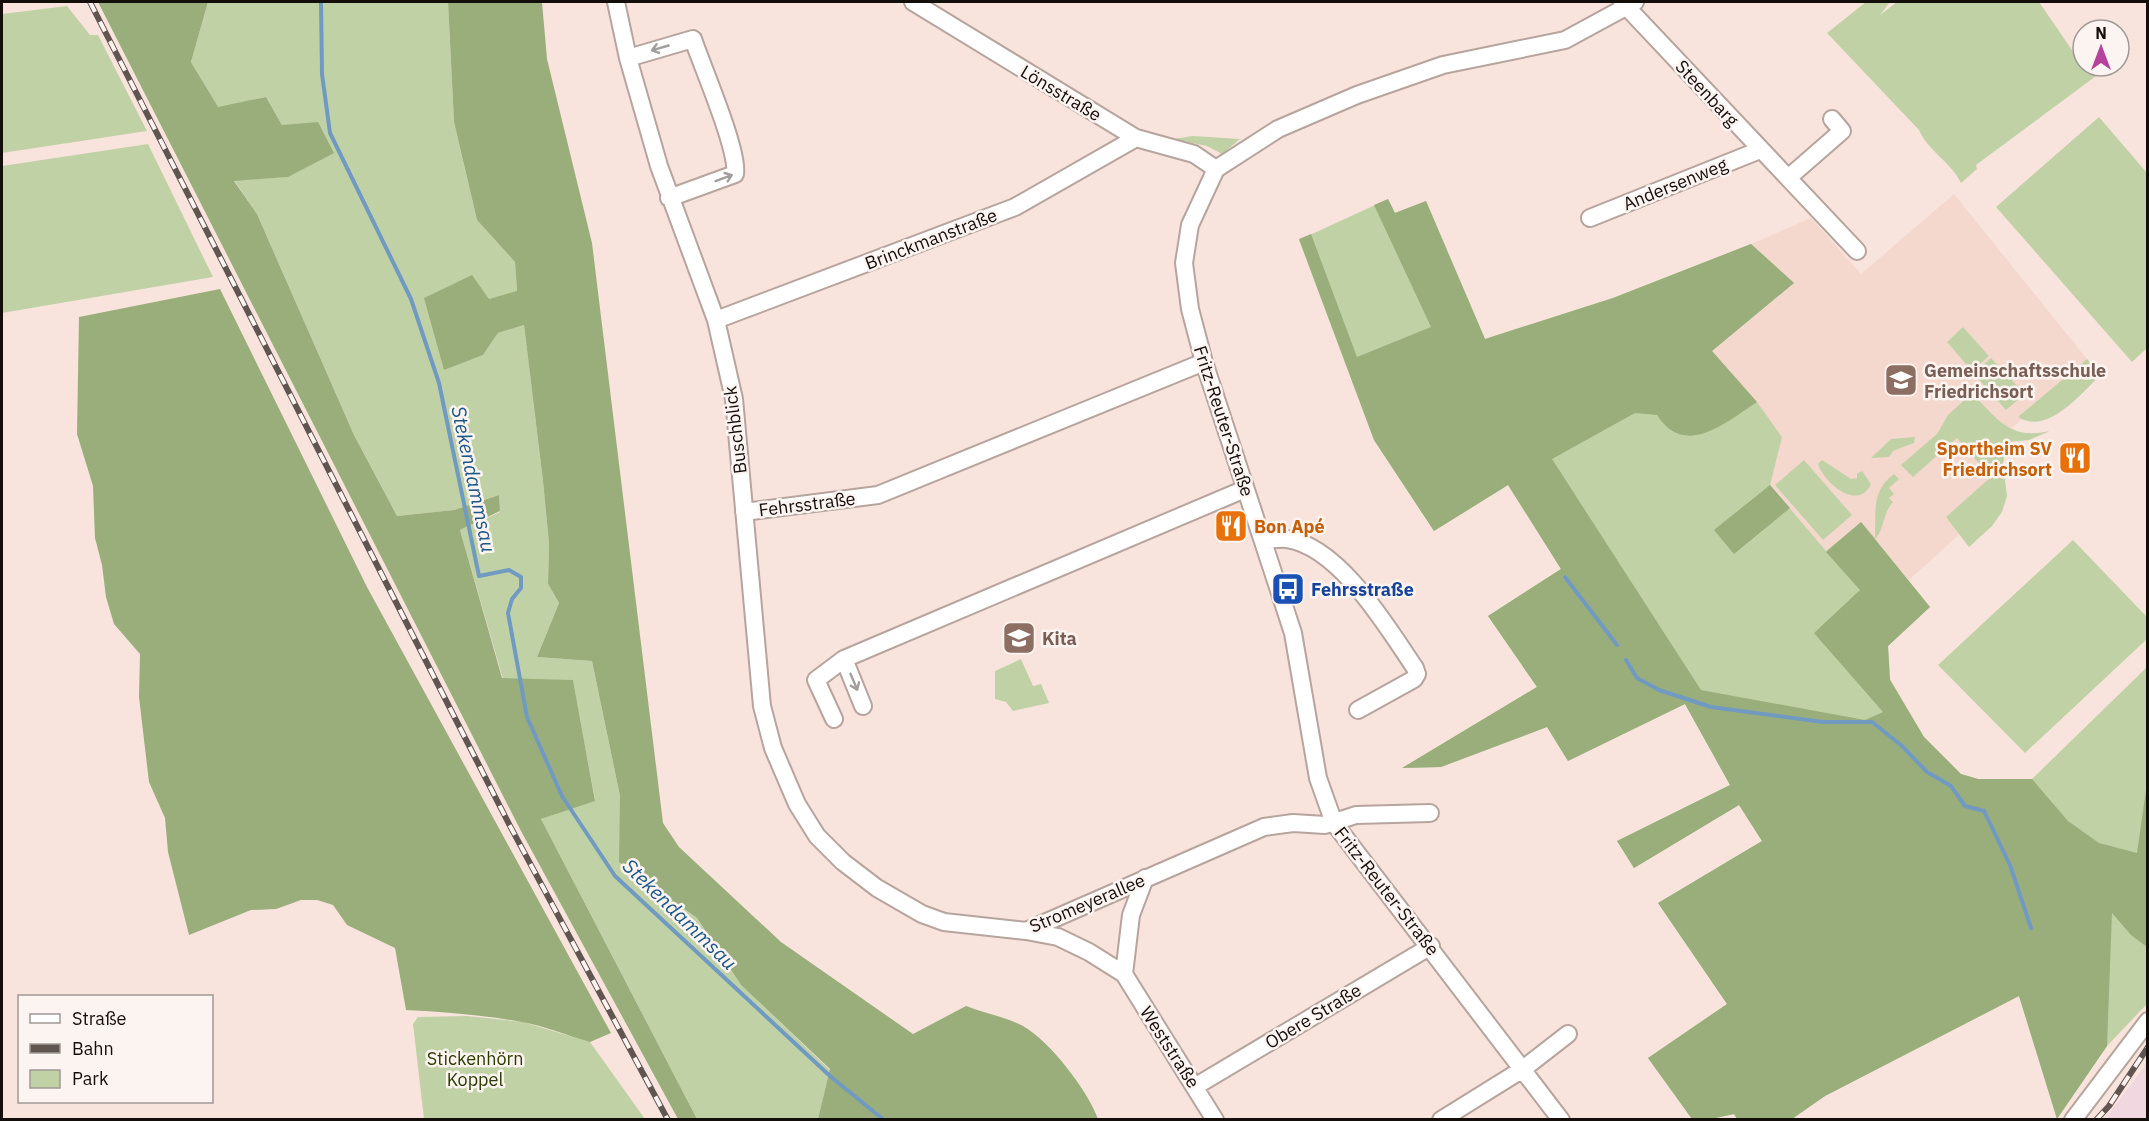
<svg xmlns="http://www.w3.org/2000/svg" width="2149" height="1121" viewBox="0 0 2149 1121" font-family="'IBM Plex Sans',sans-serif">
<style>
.built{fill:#f4d8ce}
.industrial{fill:#f1d7e0}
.green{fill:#c0d2a5}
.forest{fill:#9aae7b}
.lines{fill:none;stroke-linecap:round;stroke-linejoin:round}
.stream{stroke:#719ac2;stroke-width:4}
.minor-casing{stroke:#b6a49d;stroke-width:20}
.minor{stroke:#fff;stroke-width:16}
.rail-casing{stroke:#605551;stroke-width:6}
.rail{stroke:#fcf4f1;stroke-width:4;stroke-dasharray:11;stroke-linecap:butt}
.oneway{stroke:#a19f9d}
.labels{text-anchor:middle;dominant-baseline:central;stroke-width:5;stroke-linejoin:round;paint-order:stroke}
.street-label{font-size:18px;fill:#140e0b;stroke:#fcf4f1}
.education-label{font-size:18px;font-weight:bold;fill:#785e54;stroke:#fcf4f1;text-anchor:start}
.food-label{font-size:18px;font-weight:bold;fill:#c56008;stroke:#fcf4f1;text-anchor:end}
.transit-label{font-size:18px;font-weight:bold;fill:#164399;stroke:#fcf4f1;text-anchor:start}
.park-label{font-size:18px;fill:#2b3d01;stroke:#fcf4f1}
.water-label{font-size:20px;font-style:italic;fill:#1a578a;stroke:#fcf4f1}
</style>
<rect width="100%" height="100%" fill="#f8e4dd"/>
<path class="built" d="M1954,194L2087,359L1998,441L2002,485L1981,515L1909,580L1861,522L1826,552L1770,485L1757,402L1712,351L1793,283L1751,244L1811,218L1861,274Z"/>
<path class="industrial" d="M2147,1060V1119H2105L2144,1067Z"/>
<path class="green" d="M208,2H448L454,122L477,220L515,262L517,292L489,299L483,355L498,333L524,325L543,481L549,543L548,584L559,603L537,657L592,661L620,796V862L697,918L741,985L830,1070L818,1119H697L541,819L595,800L573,681L503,679L460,530L500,512L499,495L454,510L397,516L354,435L257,214L234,180L288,177L282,125L266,97L218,108L191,62Z
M1866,2H1890L1880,15L1897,2H2039L2083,66L2096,76L1976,165L1977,169L1961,183C1951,162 1928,151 1919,130L1827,33Z
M67,6L90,35H98L147,131L2,153V14Z
M2099,117L2147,173V348L2132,362L1996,207Z
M1193,136L1240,139L1222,154L1207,146L1173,139Z
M148,144L213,277L2,313V166Z
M1388,199L1395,213L1426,201L1485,339L1613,298L1751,244L1794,283L1712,351L1757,402L1782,437L1770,485L1826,551L1861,522L1875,538C1876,512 1871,491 1894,474L1899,479L1889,488L1894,494L1889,498L1893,502C1882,514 1885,529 1875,539L1930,607L1888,646L1890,679L1924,737L1961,774L1978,779H2032L2147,667V1004L2107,1046L2057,1119L2019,996L1825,1096L1792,1119H1737L1734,1114L1711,1119H1692L1648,1058L1727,1004L1658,903L1762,841L1739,805L1634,868L1617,841L1730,785L1685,704L1568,761L1547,727L1441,767L1402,768L1537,687L1488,616L1561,569L1508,485L1434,531L1374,440L1299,240Z
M1963,327L1989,356L1972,371L1947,342Z
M1991,358L2025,394L2006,410L1973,373Z
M2087,359L2101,375C2081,393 2048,436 2018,417Z
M1972,393C1998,420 2010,440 2050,431L2029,440L2008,442L2003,463L2007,496L2002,512L1992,526L1969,547L1946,517L1991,477L1957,438L1913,477L1901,465L1937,434L1948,415Z
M1915,437L1914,443L1893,451L1889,457L1871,458L1891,439Z
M1804,460L1852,515L1823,540L1775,485Z
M1822,460L1851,479L1857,478V474L1862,471L1871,484C1858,512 1824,483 1818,464Z
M2073,540L2147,617V639L2025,753L1938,665Z
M1021,659L1033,686L1041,684L1049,703L1013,711L1006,702L995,699V671Z
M467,1016L523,1022L590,1042L645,1119H424L413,1024L418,1017Z"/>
<path class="forest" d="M98,2H208L191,62L218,107L266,97L282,125L318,122L334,153L288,177L234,181L257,214L354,435L397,516L454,510L499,495L500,511L460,530L502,678L573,680L595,801L541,819L697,1119H678L521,831Z
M448,2H542L547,59L592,243L663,823L679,847L781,942L913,1034L966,1006C984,1013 1006,1017 1023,1026C1050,1041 1088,1091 1098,1119H818L830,1069L741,985L697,918L619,862L620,796L592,661L537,657L559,603L548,584L549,543L543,481L524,325L498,333L483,355L444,370L424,298L472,275L489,299L517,291L515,262L477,220L454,122Z
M1388,199L1395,213L1426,201L1485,339L1613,298L1751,244L1794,283L1712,351L1757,402C1726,422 1685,459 1657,415L1635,413L1552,459L1701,690L1865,720L1883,712L1814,633L1860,590L1826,552L1861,522L1930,607L1888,646L1890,680L1924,737L1961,774L1978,779H2032L2068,821L2099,843L2137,853L2147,783V947L2131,935L2112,913L2107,1046L2057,1119L2019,996L1825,1096L1792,1119H1737L1734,1114L1711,1119H1692L1648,1058L1727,1004L1658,903L1762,841L1739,805L1634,868L1617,841L1730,785L1685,704L1568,761L1547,727L1441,767L1402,768L1537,687L1488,616L1561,569L1508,485L1434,531L1374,440L1299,239L1311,234L1357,357L1431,327L1374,205Z
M220,289L367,587L611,1033L590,1042C568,1036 545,1026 522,1022C484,1015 445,1012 406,1010L395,948L347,925L333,905L317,900H301L276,909L251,910L189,935L168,852L165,818L149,782L139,697L140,654L114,624L106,597L102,565L95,538L93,486L77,434L79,317Z
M1770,485L1790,508L1734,554L1714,530Z"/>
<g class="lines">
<path class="stream" d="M321,2L322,74L330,133L411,299L439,383L479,576L509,570L521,577V588L512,599L508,613L527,717L562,796L615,876L830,1076L884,1120
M1565,577L1617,645
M1626,660L1637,678L1659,690L1711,707L1823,722H1872L1902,746L1927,772L1951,786L1965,806L1984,811L2010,865L2031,928"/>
<defs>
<path id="minor" d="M616,2L628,58L659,166L716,320L734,399L762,706L773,748L797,804L817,836L843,862L877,888L922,914L944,922L1026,931L1264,827L1293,823L1325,825L1356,815L1430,813
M913,2L1136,138L1194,154L1216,169
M1622,2L1857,251
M628,58L693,39C702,66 739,151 735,174L669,198
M1788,178L1842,131L1832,119
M1590,218L1760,150
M716,320L1015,207L1136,138
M744,512L878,495L1204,362
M1264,540C1271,540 1280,538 1287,539C1340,547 1387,627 1415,668L1417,674L1414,679L1358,710
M844,659L863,706
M834,719L816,680L844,659L1245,489
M1026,931L1058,937L1089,952L1124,974L1215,1120
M1124,974L1131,915L1145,878
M1196,1086L1431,946
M1441,1120L1523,1069L1568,1034
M1561,1120L1334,823L1318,778L1293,633L1204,362L1190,309L1184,263L1190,225L1216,169L1278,129L1357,95L1443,65L1565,40L1635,2
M2073,1120L2148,1021"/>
</defs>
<use href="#minor" class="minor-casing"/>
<use href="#minor" class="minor"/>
<defs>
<path id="rail" d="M90,2L510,826L668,1120
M2096,1120L2109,1106L2148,1047"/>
</defs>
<use href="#rail" class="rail-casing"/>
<use href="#rail" class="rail"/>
</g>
<defs><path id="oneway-shaft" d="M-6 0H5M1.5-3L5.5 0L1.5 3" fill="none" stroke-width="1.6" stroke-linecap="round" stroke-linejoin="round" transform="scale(1.5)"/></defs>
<g class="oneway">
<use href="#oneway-shaft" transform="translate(660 48) rotate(164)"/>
<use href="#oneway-shaft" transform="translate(724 178) rotate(-20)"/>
<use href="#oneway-shaft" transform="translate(854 682) rotate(67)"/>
</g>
<defs>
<symbol id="school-square" viewBox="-11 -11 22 22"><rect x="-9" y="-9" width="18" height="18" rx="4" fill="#8d6e63" stroke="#fcf4f1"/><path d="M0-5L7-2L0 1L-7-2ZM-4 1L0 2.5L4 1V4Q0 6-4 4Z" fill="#fff"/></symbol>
<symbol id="restaurant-square" viewBox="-11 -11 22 22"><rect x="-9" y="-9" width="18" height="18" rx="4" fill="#e8710a" stroke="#fcf4f1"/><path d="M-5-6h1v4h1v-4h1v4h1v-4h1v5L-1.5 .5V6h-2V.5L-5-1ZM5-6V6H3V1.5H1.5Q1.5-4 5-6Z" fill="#fff"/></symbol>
<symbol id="bus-square" viewBox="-11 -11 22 22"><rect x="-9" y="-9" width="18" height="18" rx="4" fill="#1a4fb4" stroke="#fcf4f1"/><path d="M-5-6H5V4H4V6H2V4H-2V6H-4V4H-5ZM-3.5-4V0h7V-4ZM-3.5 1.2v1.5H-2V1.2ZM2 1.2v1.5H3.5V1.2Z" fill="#fff"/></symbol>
</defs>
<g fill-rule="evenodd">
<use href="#school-square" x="1882" y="361" width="38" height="38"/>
<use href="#restaurant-square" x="2056" y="439" width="38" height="38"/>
<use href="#restaurant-square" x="1212" y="507" width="38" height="38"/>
<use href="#bus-square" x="1269" y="570" width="38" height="38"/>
<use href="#school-square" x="1000" y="619" width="38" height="38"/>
</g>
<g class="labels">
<g class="street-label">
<text transform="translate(1061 93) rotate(31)">Lönsstraße</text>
<text transform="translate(1707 93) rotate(47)">Steenbarg</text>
<text transform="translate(1675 184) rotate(-22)">Andersenweg</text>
<text transform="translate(931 239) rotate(-21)">Brinckmanstraße</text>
<text transform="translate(1224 421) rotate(72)">Fritz-Reuter-Straße</text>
<text transform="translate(735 430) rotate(-97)">Buschblick</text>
<text transform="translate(807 504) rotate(-7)">Fehrsstraße</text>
<text transform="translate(1387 891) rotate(52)">Fritz-Reuter-Straße</text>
<text transform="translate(1087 903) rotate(-23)">Stromeyerallee</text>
<text transform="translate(1313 1016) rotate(-31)">Obere Straße</text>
<text transform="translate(1170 1047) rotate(57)">Weststraße</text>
</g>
<g class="education-label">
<text x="1924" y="370">Gemeinschaftsschule<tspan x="1924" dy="21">Friedrichsort</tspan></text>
<text x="1042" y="638">Kita</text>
</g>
<g class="food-label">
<text x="2052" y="448">Sportheim SV<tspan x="2052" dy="21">Friedrichsort</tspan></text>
<text x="1254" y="526" text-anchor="start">Bon Apé</text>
</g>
<g class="transit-label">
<text x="1311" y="589">Fehrsstraße</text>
</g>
<g class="park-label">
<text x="475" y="1058">Stickenhörn<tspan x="475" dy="21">Koppel</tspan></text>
</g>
<g class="water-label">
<text transform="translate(474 479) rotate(78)">Stekendammsau</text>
<text transform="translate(680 914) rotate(44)">Stekendammsau</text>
</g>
</g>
<rect width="2149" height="1121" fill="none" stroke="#140e0b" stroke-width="6"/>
<rect x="18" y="995" width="195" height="108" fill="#fcf4f1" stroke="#9f9895" stroke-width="1.5"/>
<rect x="30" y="1014" width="30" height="9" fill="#ffffff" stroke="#9f9895" stroke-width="1.5"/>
<text x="72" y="1025" font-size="18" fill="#140e0b">Straße</text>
<rect x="30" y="1044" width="30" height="9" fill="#605551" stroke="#9f9895" stroke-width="1.5"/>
<text x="72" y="1055" font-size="18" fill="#140e0b">Bahn</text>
<rect x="30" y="1070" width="30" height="18" fill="#c0d2a5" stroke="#9f9895" stroke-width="1.5"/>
<text x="72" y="1085" font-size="18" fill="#140e0b">Park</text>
<g transform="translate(2101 48)"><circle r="28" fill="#fcf4f1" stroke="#9f9895" stroke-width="1.5"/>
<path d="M0-4.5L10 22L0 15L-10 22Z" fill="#b5429d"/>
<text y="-9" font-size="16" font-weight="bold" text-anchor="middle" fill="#140e0b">N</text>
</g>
</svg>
